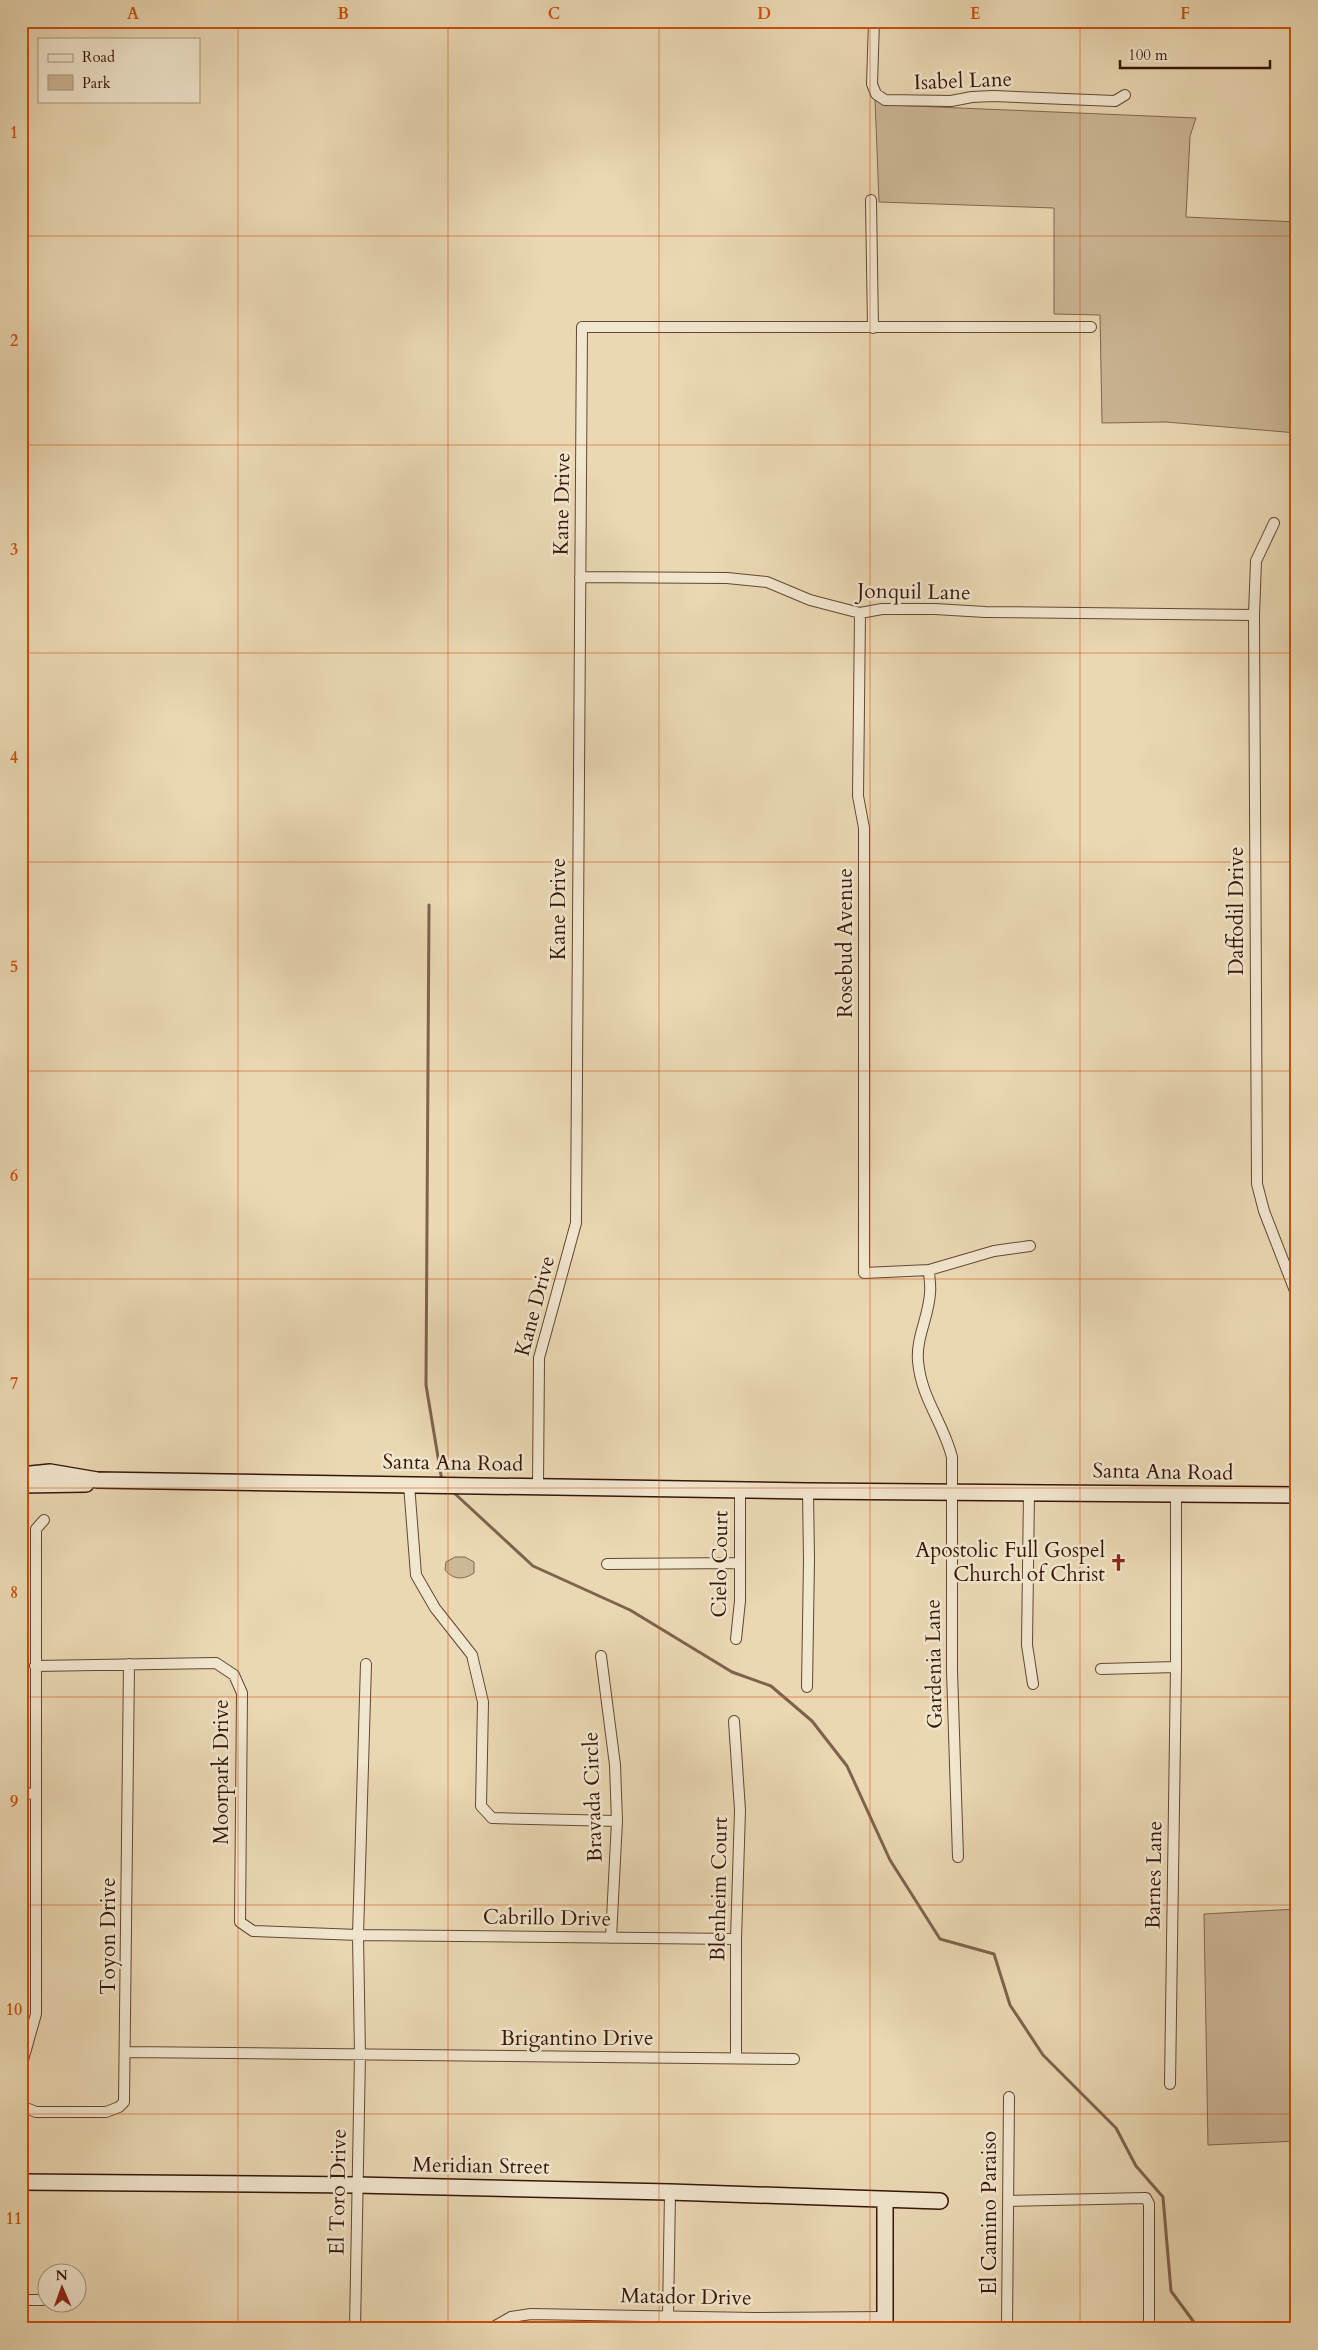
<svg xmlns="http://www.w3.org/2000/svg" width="1318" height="2350" viewBox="0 0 1318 2350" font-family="Cardo,serif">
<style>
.green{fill:#ccb796;stroke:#82664f}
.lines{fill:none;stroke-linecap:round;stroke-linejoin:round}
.stream{stroke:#7e624c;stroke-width:3}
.street-casing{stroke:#644633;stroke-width:12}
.secondary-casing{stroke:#371508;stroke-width:18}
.street{stroke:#f1e6ce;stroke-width:10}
.secondary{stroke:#f1e6ce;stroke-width:15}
.grid{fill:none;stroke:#cd4f0b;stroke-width:1;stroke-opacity:0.55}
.labels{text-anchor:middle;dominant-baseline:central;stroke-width:5;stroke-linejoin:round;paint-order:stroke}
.street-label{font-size:21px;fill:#371508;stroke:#f1e6ce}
.poi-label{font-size:21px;fill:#371508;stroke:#f1e6ce;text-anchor:end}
.neatline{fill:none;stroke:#cd4f0b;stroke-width:2}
.grid-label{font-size:16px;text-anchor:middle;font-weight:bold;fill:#cd4f0b}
</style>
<rect width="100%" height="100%" fill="#ead8b3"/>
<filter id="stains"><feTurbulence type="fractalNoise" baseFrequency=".004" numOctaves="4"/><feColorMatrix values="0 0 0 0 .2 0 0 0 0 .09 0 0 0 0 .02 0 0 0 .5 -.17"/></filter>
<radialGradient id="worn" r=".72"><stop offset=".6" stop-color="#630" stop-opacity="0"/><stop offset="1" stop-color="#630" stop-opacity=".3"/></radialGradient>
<path class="green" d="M875,99L889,105L1196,118L1190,136L1186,217L1297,222V433L1166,422L1102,423L1100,315L1054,314V208L879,202Z
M455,1557H465L474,1562V1573C464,1580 453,1580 445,1570L446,1562Z
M1297,1909V2141L1208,2145L1204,1914Z"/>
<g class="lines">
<path class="stream" d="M429,905L426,1385L442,1481
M452,1491L533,1566L630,1610L732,1672L771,1686L812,1721L847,1766L890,1860L940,1939L994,1954L1010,2005L1043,2055L1116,2128L1136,2166L1163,2197L1171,2291L1199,2329"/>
<defs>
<path id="street" d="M874,21L872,84L876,94L885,100L951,101L972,97L993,96L1115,101L1125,95
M871,200L873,328
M1274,523L1256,561L1254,615L1257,1184L1264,1211L1297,1296
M580,577L727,578L767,582L810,600L860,613L882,609H935L985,612L1254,615
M860,613L858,796L864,828V1273L929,1270L994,1251L1030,1246
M929,1270C929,1277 931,1286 930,1293C929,1316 916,1337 918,1361C921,1398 943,1422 952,1457V1671L958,1857
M409,1484L416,1575L435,1608L472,1655L483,1702L481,1806L492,1818L617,1821
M538,1485L539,1358L576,1223L582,327H1091
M1029,1492L1027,1645L1033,1684
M607,1564L739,1563
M736,1639L740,1601V1489
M601,1656L615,1765L617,1821L611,1938
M35,1666L216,1663L234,1675L242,1693L240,1922L253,1931L358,1935L736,1939
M1101,1669L1176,1667
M807,1687L809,1560L808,1491
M734,1721L740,1810L736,1939V2058
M21,1794L36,1793
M126,2052L794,2059
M21,2067L36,2014V1529L44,1520
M1170,2084L1176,1667V1494
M21,2106L36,2112H106L119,2107L124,2102L129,1664
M1009,2201L1146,2198L1149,2204V2329
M21,2300H43
M668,2316L670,2192
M355,2329L360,2055L358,1935L366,1664
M490,2329L511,2317L531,2314L754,2318L885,2317
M1007,2329L1009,2097"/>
<path id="secondary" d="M21,1475L50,1472L97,1480L808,1491L1297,1495
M21,1485L86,1484
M21,2182L356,2185L670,2192L940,2201
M885,2329V2200"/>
</defs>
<use href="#street" class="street-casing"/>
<use href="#secondary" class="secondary-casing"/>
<use href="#street" class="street"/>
<use href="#secondary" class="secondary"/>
</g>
<path class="grid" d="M238,21V2329M448,21V2329M659,21V2329M870,21V2329M1080,21V2329M21,236H1297M21,445H1297M21,653H1297M21,862H1297M21,1071H1297M21,1279H1297M21,1488H1297M21,1697H1297M21,1905H1297M21,2114H1297"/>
<defs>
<symbol id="church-bare" viewBox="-9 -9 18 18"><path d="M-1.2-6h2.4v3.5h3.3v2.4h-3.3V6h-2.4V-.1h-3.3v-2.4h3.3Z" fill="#8f2418" stroke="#f1e6ce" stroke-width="2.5" paint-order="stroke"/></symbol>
</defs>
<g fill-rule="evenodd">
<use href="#church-bare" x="1106" y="1550" width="25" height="25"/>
</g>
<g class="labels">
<g class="street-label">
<text transform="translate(963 81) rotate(-2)">Isabel Lane</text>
<text transform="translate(562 504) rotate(-89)">Kane Drive</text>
<text transform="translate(914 592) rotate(1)">Jonquil Lane</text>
<text transform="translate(558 909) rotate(-90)">Kane Drive</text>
<text transform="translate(1236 911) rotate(-90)">Daffodil Drive</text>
<text transform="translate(845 943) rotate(-90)">Rosebud Avenue</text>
<text transform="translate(535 1306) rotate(-75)">Kane Drive</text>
<text transform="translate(453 1463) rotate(1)">Santa Ana Road</text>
<text transform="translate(1163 1472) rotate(1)">Santa Ana Road</text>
<text transform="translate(720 1564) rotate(-89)">Cielo Court</text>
<text transform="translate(934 1664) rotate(-91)">Gardenia Lane</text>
<text transform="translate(221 1772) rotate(-90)">Moorpark Drive</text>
<text transform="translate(593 1797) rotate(-92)">Bravada Circle</text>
<text transform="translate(1154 1875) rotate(-89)">Barnes Lane</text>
<text transform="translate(719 1889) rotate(-89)">Blenheim Court</text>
<text transform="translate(547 1918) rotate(1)">Cabrillo Drive</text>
<text transform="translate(108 1936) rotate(-90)">Toyon Drive</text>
<text x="577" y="2038">Brigantino Drive</text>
<text transform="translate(481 2166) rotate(1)">Meridian Street</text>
<text transform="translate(338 2192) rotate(-89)">El Toro Drive</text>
<text transform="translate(989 2213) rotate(-90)">El Camino Paraiso</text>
<text transform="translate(686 2297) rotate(1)">Matador Drive</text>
</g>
<g class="poi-label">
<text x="1105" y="1550">Apostolic Full Gospel<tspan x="1105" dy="24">Church of Christ</tspan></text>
</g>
</g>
<rect width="1318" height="2350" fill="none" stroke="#ead8b3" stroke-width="55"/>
<rect x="38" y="38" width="162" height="65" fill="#f1e6ce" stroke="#a7927f"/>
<rect x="48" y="54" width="25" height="8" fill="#f1e6ce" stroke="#a7927f"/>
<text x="82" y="62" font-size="15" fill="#371508">Road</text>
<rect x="48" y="75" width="25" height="15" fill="#ccb796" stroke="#a7927f"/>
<text x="82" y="88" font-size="15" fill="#371508">Park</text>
<g transform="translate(62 2288) rotate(358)"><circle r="24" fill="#f1e6ce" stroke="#a7927f"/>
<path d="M0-4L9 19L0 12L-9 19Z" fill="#8f2418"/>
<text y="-8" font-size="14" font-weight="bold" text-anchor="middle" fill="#371508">N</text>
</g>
<path d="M1120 60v8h150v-8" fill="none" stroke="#371508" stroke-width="2.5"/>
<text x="1128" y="60" font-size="15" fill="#371508" stroke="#f1e6ce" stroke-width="4" paint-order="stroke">100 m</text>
<rect x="28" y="28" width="1262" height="2294" class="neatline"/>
<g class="grid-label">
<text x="133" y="19">A</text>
<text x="343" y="19">B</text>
<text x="554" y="19">C</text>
<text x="764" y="19">D</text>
<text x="975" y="19">E</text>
<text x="1185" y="19">F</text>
<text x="14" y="138">1</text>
<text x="14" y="346">2</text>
<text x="14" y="555">3</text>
<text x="14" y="763">4</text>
<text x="14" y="972">5</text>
<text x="14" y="1181">6</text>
<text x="14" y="1389">7</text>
<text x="14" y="1598">8</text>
<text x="14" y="1807">9</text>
<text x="14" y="2015">10</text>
<text x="14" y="2224">11</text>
</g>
<rect width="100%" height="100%" filter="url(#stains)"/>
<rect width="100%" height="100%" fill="url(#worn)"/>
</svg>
